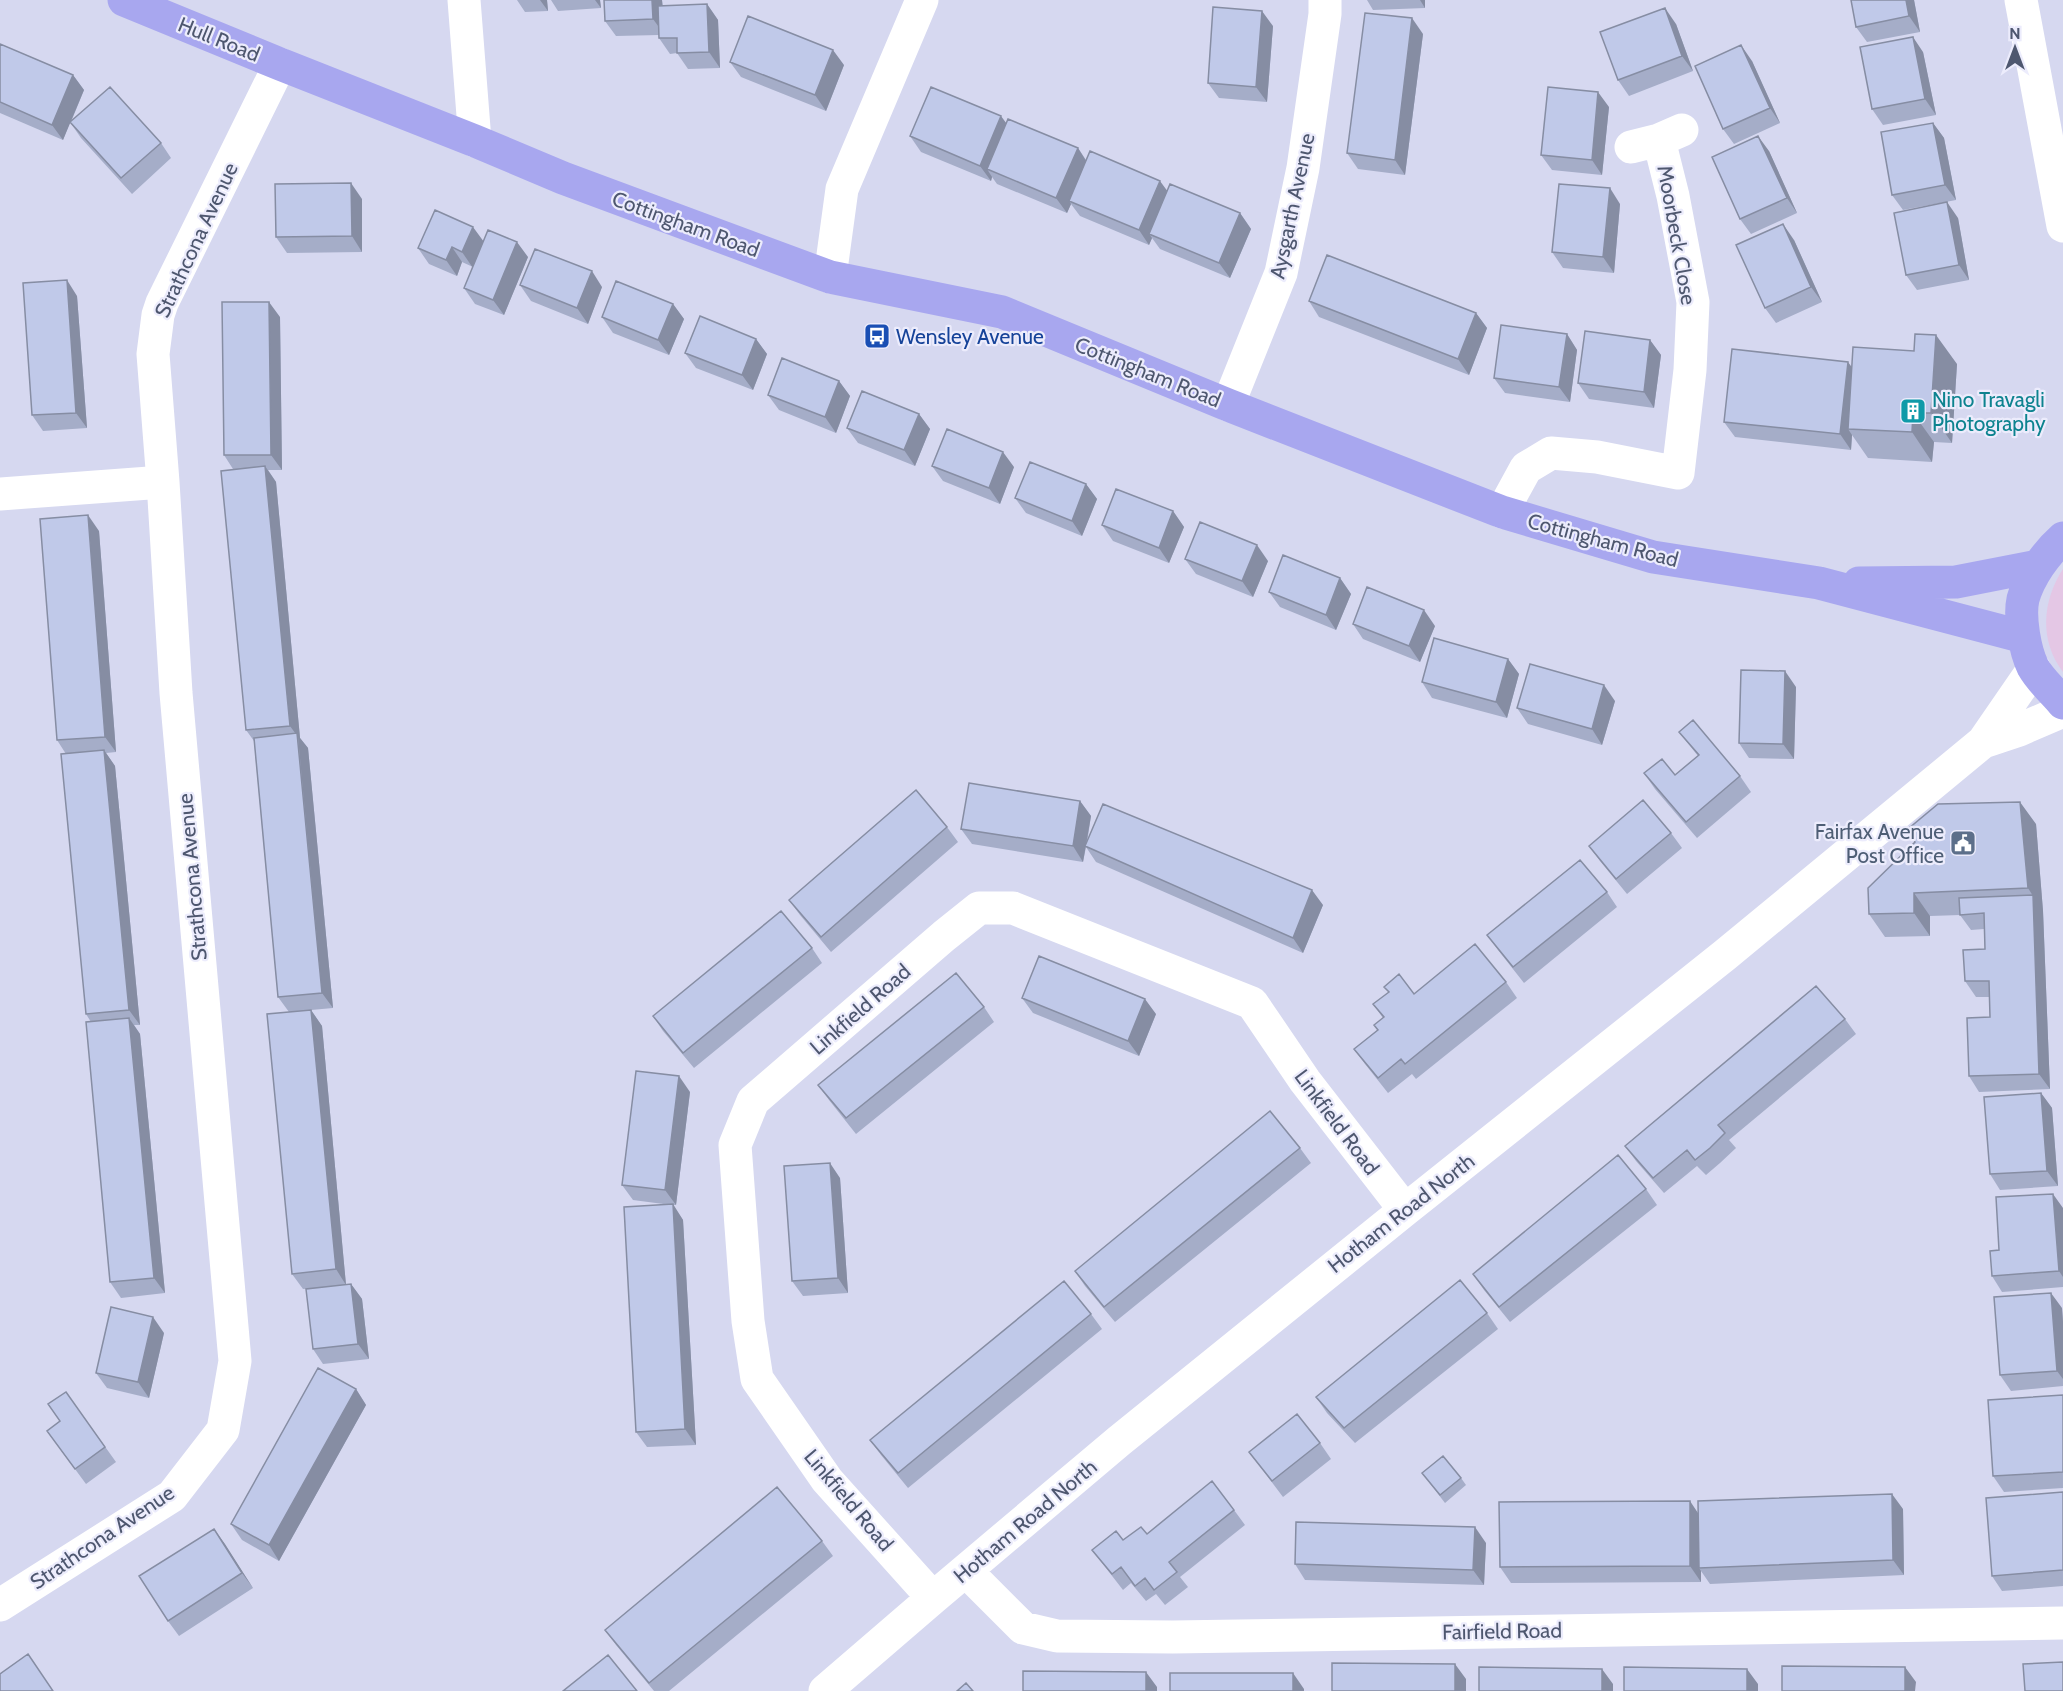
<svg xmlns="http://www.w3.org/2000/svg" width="2063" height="1691" viewBox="0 0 2063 1691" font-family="Cabin,sans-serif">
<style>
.residential{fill:#d6d8f0}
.green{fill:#e4c7e5}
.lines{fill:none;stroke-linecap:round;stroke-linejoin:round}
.minor{stroke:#fff;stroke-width:33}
.major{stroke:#a8a7ef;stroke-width:33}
.wall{fill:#a5adc8}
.shaded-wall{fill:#868da3}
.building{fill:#c0c9e9;stroke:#868da3;stroke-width:1.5}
.labels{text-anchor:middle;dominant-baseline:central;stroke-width:4.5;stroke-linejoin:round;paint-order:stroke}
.street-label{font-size:21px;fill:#4e576f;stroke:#ececfc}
.transit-label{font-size:21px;fill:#164399;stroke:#ececfc;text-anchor:start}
.culture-label{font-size:21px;fill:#0d838f;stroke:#ececfc;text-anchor:start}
.service-label{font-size:21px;fill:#4e5e75;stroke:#ececfc;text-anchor:end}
</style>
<rect width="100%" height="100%" fill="#e6e6f9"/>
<path class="residential" d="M0,0H2063V1691H0Z"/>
<path class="green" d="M2063,569V672C2039,641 2042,601 2063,569Z"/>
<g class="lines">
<path class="minor" d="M464,0L475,141
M2021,0L2063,226
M1631,147L1659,140L1682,130
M830,277L842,189L922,0
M1228,405L1281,273L1303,168L1325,14V0
M0,494L163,482
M1502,512L1526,468L1551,453L1597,457L1678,473L1690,370L1693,302L1673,196L1659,140
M1983,742L2019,730L2063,711
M966,1571L1023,1628L1057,1636L1173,1637L2063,1623
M933,1598L827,1480L757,1379L748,1321L735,1145L753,1101L944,936L979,908H1013L1252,1003L1305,1081L1405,1210
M0,1605L172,1496L223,1430L235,1361L176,693L163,482L153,354L158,315L162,303L280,64
M825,1691L933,1598L1119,1441L1405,1210L1725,955L1983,742L2034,668"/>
<path class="major" d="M124,0L280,64L475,141L563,178L830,277L1002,312L1228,405L1502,512L1653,557L1819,583L2024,637
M2063,538C2046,553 2029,577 2023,599C2019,617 2025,651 2033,667C2040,680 2054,692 2063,703
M1859,583L1956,582L2038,566"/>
</g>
<path class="wall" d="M517,0H547L548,11L525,12Z
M551,0H600L601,8L558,11Z
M662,0L663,6L707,4L718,20L720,68L688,69L677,53L670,54L659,38V35L616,36L605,21Z
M1367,0H1425V8L1373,10Z
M1914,0L1920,32L1867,42L1856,27Z
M1676,24L1693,71L1629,96L1618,80Z
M1273,26L1267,102L1219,98L1208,83Z
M1423,34L1405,175L1358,169L1347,153Z
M0,44L73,75L84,90L71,122L161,143L171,158L132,194L81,138L70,122L63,140L0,113Z
M1923,52L1936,115L1883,125L1872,109Z
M1752,61L1780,123L1734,144L1723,129Z
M730,62L844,65L826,111L741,77Z
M1609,107L1602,175L1552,170L1541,155Z
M1006,123L1078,148L1086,160L1167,191L1240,213L1251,229L1230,278L1160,249L1152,238L1149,245L1080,216L1071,204L1067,213L997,184L992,177L991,181L921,152L910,136Z
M1933,123L1944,138L1956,200L1903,210L1892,195Z
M1769,151L1797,213L1751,234L1740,219Z
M362,199V252L287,253L276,237Z
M1620,204L1614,273L1563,268L1552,252Z
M1958,218L1969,280L1917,290L1906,275Z
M1794,240L1822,302L1776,323L1765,308Z
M484,241L528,257L504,315L475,304L464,288L473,267L462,262L457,276L429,264L418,248Z
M520,285L602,287L588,324L531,301Z
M77,296L87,428L43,431L32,415Z
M1309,301L1476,313L1487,328L1469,375L1319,317Z
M673,304L684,319L669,355L613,333L602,317Z
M280,317L282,470H268L276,482L300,738L308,748L333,1008L311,1010L322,1026L346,1285L351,1284L362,1299L369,1359L323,1364L313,1349L319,1288L303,1289L292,1274L289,1012L278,997L254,741L246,730L233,469L224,455Z
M1567,334L1577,350L1570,402L1505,393L1494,378Z
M756,339L767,354L753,390L696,368L685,353Z
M1650,340L1661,355L1654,408L1589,399L1578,383Z
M1957,364L1952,443L1934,442L1932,462L1868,458L1852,435L1851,450L1735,437L1724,422Z
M839,381L850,396L836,433L779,410L768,395Z
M919,414L930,429L915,466L858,443L847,428Z
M932,466L1014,467L1000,504L943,481Z
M1086,484L1097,499L1082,536L1026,513L1015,498Z
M1173,511L1184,527L1169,563L1113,541L1102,525Z
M99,531L116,752L106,753L115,766L140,1025H134L140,1034L165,1293L121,1298L110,1282L91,1022L86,1014L66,754L57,740Z
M1185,559L1268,561L1253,597L1196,574Z
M1340,578L1351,594L1336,630L1280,607L1269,592Z
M1353,624L1435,626L1420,662L1363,639Z
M1508,659L1519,674L1507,718L1432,698L1422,682Z
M1796,687L1794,759L1749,758L1739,743Z
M1615,701L1602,745L1528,724L1517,708Z
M1679,732L1740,776L1751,792L1697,838L1655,789L1644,773L1675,775L1698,756Z
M1080,801L1091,816L1087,843L1323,905L1303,953L1096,862L1086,847L1083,862L972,844L961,829Z
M2036,824L2043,911L2050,1089L1979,1092L1969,1076L1990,1017V997H1976L1965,981L1985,949L1984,929L1971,930L1960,915L1930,916V936L1885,937L1869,914Z
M947,827L958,842L831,952L800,915L789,900Z
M1671,833L1682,848L1627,894L1600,861L1589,846Z
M1607,892L1617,907L1524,983L1498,950L1487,935Z
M812,948L822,963L694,1068L663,1031L653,1016Z
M1506,982L1517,998L1416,1079L1412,1074L1388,1093L1365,1064L1354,1049L1377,1030L1383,1018L1373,1004L1414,994Z
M1022,998L1156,1014L1139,1056L1033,1013Z
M984,1007L994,1022L856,1134L829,1100L818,1085Z
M1845,1019L1856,1034L1729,1140L1736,1148L1720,1163L1706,1175L1697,1166L1664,1193L1636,1161L1625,1146Z
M690,1092L676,1205H673L683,1220L696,1445L647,1447L636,1432L671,1205L633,1200L622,1185Z
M2041,1093L2052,1108L2058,1186L2000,1190L1990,1174Z
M1300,1148L1311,1163L1115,1322L1085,1286L1075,1271Z
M840,1178L848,1293L803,1296L792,1281Z
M1646,1189L1657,1205L1510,1322L1484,1290L1473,1274Z
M2063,1208V1287L2002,1292L1992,1276L1999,1250Z
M2062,1308L2063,1322V1386L2011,1391L2000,1375Z
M1487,1313L1498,1329L1355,1443L1327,1413L1316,1397Z
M1091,1314L1102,1329L908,1488L881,1455L870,1440Z
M164,1333L149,1398L107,1388L96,1373Z
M356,1389L366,1405L279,1561L242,1540L231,1524Z
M66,1392L116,1462L86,1484L47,1431L60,1421Z
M2063,1395V1488L2004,1492L1993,1476Z
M1320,1443L1331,1459L1283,1497L1249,1452Z
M1422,1473L1461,1478L1466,1485L1445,1503Z
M2063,1492V1586L2002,1591L1992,1576Z
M1903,1509L1904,1575L1710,1584L1701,1571V1582L1511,1583L1500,1567L1698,1513Z
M1234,1510L1245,1525L1180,1577L1188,1587L1165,1605L1156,1594L1146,1601L1131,1583L1123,1590L1092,1550L1123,1540Z
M214,1529L253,1588L179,1636L168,1621Z
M822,1541L833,1556L669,1691H654L616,1645L605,1630Z
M1486,1543L1484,1585L1305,1580L1295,1564Z"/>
<path class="shaded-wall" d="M540,0H547L548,11Z
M595,0H600L601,8Z
M652,0H662L664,34L653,19Z
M1420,0H1425V8Z
M1906,0H1914L1920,32L1909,16Z
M707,4L718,20L720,68L709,52Z
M1665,8L1676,24L1693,71L1682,56Z
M1262,11L1273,26L1267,102L1256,87Z
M1412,18L1423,34L1405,175L1395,160Z
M1913,37L1923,52L1936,115L1925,99Z
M1741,45L1752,61L1780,123L1770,108Z
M833,50L844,65L826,111L815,95Z
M73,75L84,90L63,140L52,125Z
M1598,92L1609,107L1602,175L1592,160Z
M1001,116L1012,131L987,169L992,177L991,181L980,166Z
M1933,123L1944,138L1956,200L1945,185Z
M1758,136L1769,151L1797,213L1787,198Z
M1078,148L1088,164L1069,201L1071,204L1067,213L1056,198Z
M1160,181L1171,196L1149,234L1152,238L1149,245L1139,230Z
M351,183L362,199V252L352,236Z
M1610,188L1620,204L1614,273L1603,257Z
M1947,202L1958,218L1969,280L1959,265Z
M1240,213L1251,229L1230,278L1219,263Z
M1783,224L1794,240L1822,302L1811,287Z
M473,227L484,242L473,268L462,252Z
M517,242L528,257L504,315L493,300Z
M452,247L462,262L457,276L446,260Z
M592,271L602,287L588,324L577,308Z
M67,280L77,296L87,428L76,413Z
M269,302L280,317L282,470L271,455Z
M673,304L684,319L669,355L658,340Z
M1476,313L1487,328L1469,375L1458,359Z
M1567,334L1577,350L1570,402L1559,387Z
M1936,335L1957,364L1952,443L1931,413Z
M756,339L767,354L753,390L742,375Z
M1650,340L1661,355L1654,408L1644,392Z
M1848,362L1859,377L1848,429L1852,435L1851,450L1840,434Z
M839,381L850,396L836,433L825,417Z
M1913,413L1934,442L1932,462L1912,432Z
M919,414L930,429L915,466L904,450Z
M1003,452L1014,467L1000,504L989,488Z
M265,466L276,482L300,738L308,748L333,1008L322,993L298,737L290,726Z
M1086,484L1097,499L1082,536L1072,521Z
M1173,511L1184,527L1169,563L1159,548Z
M88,515L99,531L116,752L105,737Z
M1257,545L1268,561L1253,597L1242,581Z
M1340,578L1351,594L1336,630L1326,615Z
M1424,610L1435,626L1420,662L1409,646Z
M1508,659L1519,674L1507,718L1496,702Z
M1785,671L1796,687L1794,759L1783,744Z
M1604,685L1615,701L1602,745L1592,729Z
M104,750L115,766L140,1025L129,1010Z
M1080,801L1091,816L1083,862L1073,846Z
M2020,802L2036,824L2043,911L2050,1089L2039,1074L2033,896L2028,888Z
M1312,890L1323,905L1303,953L1293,938Z
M1914,893L1930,916V936L1914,913Z
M1145,999L1156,1014L1139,1056L1128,1041Z
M311,1010L322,1026L346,1285L336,1269Z
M129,1018L140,1034L165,1293L154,1278Z
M679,1076L690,1092L676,1205L665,1190Z
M2041,1093L2052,1108L2058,1186L2047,1171Z
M830,1163L840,1178L848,1293L838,1278Z
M2053,1194L2063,1208V1277L2059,1271Z
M673,1204L683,1220L696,1445L685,1429Z
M351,1284L362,1299L369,1359L358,1344Z
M2051,1293L2062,1308L2063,1322V1379L2057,1371Z
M153,1317L164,1333L149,1398L138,1382Z
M356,1389L366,1405L279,1561L269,1545Z
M1892,1494L1903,1509L1904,1575L1893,1560Z
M1690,1501L1700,1516L1699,1568L1701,1571V1582L1690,1566Z
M1475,1527L1486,1543L1484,1585L1473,1570Z
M214,1529L225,1544L253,1588L242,1573Z
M1455,1664L1466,1679V1691H1455Z
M1905,1667L1916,1682L1915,1691H1905Z
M1602,1669L1613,1684V1691H1602Z
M1747,1669L1758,1684V1691H1747Z
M1146,1672L1157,1687V1691H1146Z
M1293,1673L1304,1689V1691H1293Z"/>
<path class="building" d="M604,0H652L653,19L605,21Z
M1851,0H1906L1909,16L1856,27Z
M707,4L709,52L677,53V38H659L658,6Z
M1213,7L1262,11L1256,87L1208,83Z
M1665,8L1682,56L1618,80L1600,32Z
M1365,13L1412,18L1395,160L1347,153Z
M748,16L833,50L815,95L730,62Z
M1913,37L1925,99L1872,109L1860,47Z
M0,44L73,75L52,125L0,102Z
M1741,45L1770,108L1723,129L1695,66Z
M110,87L161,143L121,178L70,122Z
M931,87L1001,116L980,166L910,136Z
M1548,87L1598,92L1592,160L1541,155Z
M1008,119L1078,148L1056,198L987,169Z
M1933,123L1945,185L1892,195L1881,132Z
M1758,136L1787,198L1740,219L1712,157Z
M1090,151L1160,181L1139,230L1069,201Z
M351,183L352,236L276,237L275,184Z
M1170,184L1240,213L1219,263L1149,234Z
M1559,184L1610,188L1603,257L1552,252Z
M1947,202L1959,265L1906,275L1894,213Z
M435,210L473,227L462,252L452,247L446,260L418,248Z
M1783,224L1811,287L1765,308L1736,245Z
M488,230L517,242L493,300L464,288Z
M535,249L592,271L577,308L520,285Z
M1327,255L1476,313L1458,359L1309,301Z
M67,280L76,413L32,415L23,283Z
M616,281L673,304L658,340L602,317Z
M222,302H269L271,455H224Z
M700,316L756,339L742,375L685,353Z
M1501,325L1567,334L1559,387L1494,378Z
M1585,331L1650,340L1644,392L1578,383Z
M1915,334L1936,335L1931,413H1913L1912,432L1848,429L1853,347L1914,351Z
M1732,349L1848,362L1840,434L1724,422Z
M782,358L839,381L825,417L768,395Z
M862,391L919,414L904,450L847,428Z
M947,429L1003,452L989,488L932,466Z
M1030,462L1086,484L1072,521L1015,498Z
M265,466L290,726L246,730L221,471Z
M1116,489L1173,511L1159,548L1102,525Z
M88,515L105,737L57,740L40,519Z
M1200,522L1257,545L1242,581L1185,559Z
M1283,555L1340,578L1326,615L1269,592Z
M1367,587L1424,610L1409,646L1353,624Z
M1434,638L1508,659L1496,702L1422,682Z
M1530,664L1604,685L1592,729L1517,708Z
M1741,670L1785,671L1783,744L1739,743Z
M1693,720L1740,776L1686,822L1644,773L1662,759L1675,775L1699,755L1679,732Z
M297,733L322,993L278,997L254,738Z
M104,750L129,1010L86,1014L61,754Z
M969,783L1080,801L1073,846L961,829Z
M916,790L947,827L821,937L789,900Z
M1643,800L1671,833L1616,879L1589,846Z
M2020,802L2028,888L1914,893V913L1869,914L1868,888L1915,842L1908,829L1938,804Z
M1103,804L1312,890L1293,938L1085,846Z
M1580,860L1607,892L1513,967L1487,935Z
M2033,895L2039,1074L1969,1076L1967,1018L1990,1017L1989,981H1965L1963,950L1985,949L1984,913L1960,915L1959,898Z
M781,911L812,948L683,1053L653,1016Z
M1475,944L1506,982L1405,1064L1401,1059L1378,1078L1354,1049L1378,1030L1374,1025L1384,1017L1373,1004L1389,992L1384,987L1399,974L1414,994Z
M1039,956L1145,999L1128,1041L1022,998Z
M956,973L984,1007L846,1118L818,1085Z
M1816,986L1845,1019L1718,1125L1725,1133L1710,1148L1695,1160L1687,1150L1653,1178L1625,1146Z
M311,1010L336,1269L292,1274L267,1014Z
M129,1018L154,1278L110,1282L86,1022Z
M636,1071L679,1076L665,1190L622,1185Z
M2041,1093L2047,1171L1990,1174L1984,1097Z
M1270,1111L1300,1148L1104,1307L1075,1271Z
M1618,1155L1646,1189L1499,1307L1473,1274Z
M830,1163L838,1278L792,1281L784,1166Z
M2053,1194L2059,1271L1992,1276L1990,1251L1999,1250L1996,1197Z
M673,1204L685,1429L636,1432L624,1207Z
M1460,1280L1487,1313L1344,1428L1316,1397Z
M1064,1281L1091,1314L898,1473L870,1440Z
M351,1284L358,1344L313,1349L306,1289Z
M2051,1293L2057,1371L2000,1375L1994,1297Z
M111,1307L153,1317L138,1382L96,1373Z
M318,1368L356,1389L269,1545L231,1524Z
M66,1392L105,1447L75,1469L47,1431L60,1421L48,1404Z
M2063,1395V1472L1993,1476L1988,1400Z
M1297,1414L1320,1443L1272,1481L1249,1452Z
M1443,1456L1461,1478L1440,1495L1422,1473Z
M1212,1481L1234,1510L1169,1562L1177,1572L1154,1590L1145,1578L1135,1586L1121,1567L1112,1574L1092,1550L1116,1531L1123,1540L1141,1527L1147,1534Z
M777,1487L822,1541L649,1683L605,1630Z
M2063,1492V1570L1992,1576L1986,1498Z
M1892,1494L1893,1560L1699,1568L1698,1501Z
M1690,1501V1566L1500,1567L1499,1502Z
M1296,1522L1475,1527L1473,1570L1295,1564Z
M214,1529L242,1573L168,1621L139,1576Z
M28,1654L53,1691H0V1674Z
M608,1655L637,1691H563Z
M2063,1662V1691H2025L2023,1664Z
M1332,1663L1455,1664V1691H1332Z
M1782,1666L1905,1667V1691H1782Z
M1479,1667L1602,1669V1691H1479Z
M1624,1667L1747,1669V1691H1624Z
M1023,1671L1146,1672V1691H1023Z
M1170,1673H1293V1691H1170Z
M966,1683L973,1691H957Z"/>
<defs>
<symbol id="bus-square" viewBox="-11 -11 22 22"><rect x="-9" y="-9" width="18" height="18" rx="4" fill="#1a4fb4" stroke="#ececfc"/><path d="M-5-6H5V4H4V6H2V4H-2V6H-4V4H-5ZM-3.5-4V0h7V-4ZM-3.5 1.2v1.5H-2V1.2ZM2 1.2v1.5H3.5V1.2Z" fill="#fff"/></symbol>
<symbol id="building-square" viewBox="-11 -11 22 22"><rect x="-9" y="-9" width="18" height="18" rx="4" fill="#0f9aa8" stroke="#ececfc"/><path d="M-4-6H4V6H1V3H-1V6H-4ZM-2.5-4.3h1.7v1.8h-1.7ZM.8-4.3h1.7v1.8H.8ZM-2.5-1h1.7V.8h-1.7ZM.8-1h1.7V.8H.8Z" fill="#fff"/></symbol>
<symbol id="civic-square" viewBox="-11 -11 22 22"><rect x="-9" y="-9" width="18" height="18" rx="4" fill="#5c6f8a" stroke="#ececfc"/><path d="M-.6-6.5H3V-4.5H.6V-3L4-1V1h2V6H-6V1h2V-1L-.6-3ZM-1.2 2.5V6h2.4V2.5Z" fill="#fff"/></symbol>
</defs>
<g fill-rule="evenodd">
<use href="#bus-square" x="862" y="321" width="30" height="30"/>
<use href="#building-square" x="1898" y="396" width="30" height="30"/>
<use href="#civic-square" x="1948" y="828" width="30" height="30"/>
</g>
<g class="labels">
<g class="street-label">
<text transform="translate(219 39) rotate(22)">Hull Road</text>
<text transform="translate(1292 206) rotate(-78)">Aysgarth Avenue</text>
<text transform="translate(686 224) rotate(20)">Cottingham Road</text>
<text transform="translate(1677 235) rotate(80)">Moorbeck Close</text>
<text transform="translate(196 240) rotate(-65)">Strathcona Avenue</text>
<text transform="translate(1148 372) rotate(22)">Cottingham Road</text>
<text transform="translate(1603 540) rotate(15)">Cottingham Road</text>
<text transform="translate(192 877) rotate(-95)">Strathcona Avenue</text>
<text transform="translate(860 1009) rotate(-41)">Linkfield Road</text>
<text transform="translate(1337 1122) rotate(53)">Linkfield Road</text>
<text transform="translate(1401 1213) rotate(-38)">Hotham Road North</text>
<text transform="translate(849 1500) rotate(50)">Linkfield Road</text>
<text transform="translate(1025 1521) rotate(-40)">Hotham Road North</text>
<text transform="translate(102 1537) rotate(-34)">Strathcona Avenue</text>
<text transform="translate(1502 1631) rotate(-1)">Fairfield Road</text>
</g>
<g class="transit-label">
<text x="896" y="336">Wensley Avenue</text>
</g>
<g class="culture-label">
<text x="1932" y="399">Nino Travagli<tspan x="1932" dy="24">Photography</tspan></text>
</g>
<g class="service-label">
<text x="1944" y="831">Fairfax Avenue<tspan x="1944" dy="24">Post Office</tspan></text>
</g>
</g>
<g transform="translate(2015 48)" stroke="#ececfc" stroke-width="4.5" paint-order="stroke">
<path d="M0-4.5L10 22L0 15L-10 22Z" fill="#4e576f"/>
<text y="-9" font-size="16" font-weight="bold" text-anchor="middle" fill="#4e576f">N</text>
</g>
</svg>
